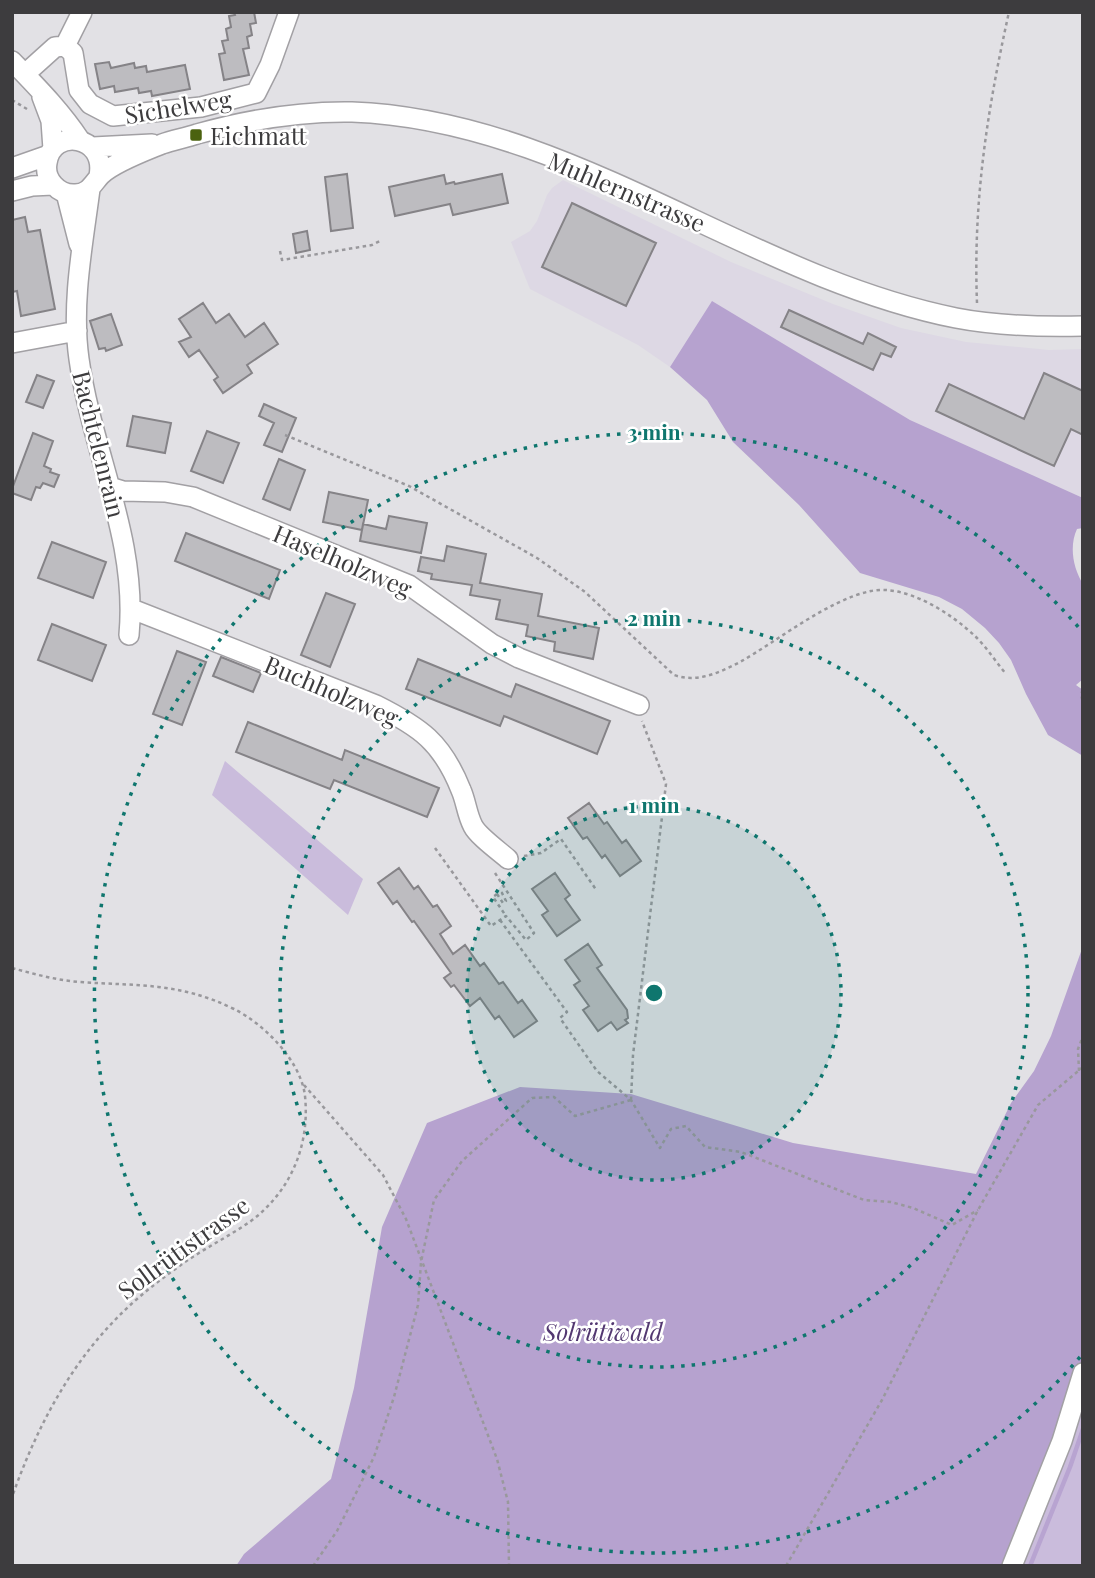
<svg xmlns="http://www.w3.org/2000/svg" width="1095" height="1578" viewBox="0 0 1095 1578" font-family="'Playfair Display',serif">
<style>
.built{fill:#ddd8e4}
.green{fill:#cabcdc}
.forest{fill:#b6a2cf}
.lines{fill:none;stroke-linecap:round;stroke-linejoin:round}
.stream{stroke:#b8a4d1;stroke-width:4.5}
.building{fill:#bdbcc0;stroke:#858387;stroke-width:2}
.minor-casing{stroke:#a2a0a4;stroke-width:22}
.path{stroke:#99989c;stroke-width:2.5;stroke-dasharray:3.5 3.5;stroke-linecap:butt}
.minor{stroke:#fff;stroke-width:19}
.ring{fill:none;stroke:#0f766e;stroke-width:3.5;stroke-dasharray:3.5 7}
.poi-dot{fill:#4b620f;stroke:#fff;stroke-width:2.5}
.labels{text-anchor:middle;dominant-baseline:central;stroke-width:5;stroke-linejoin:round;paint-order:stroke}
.street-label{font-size:24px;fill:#3d3c3e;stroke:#fff}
.poi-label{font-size:24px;fill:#3d3c3e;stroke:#fff;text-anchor:start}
.park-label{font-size:24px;font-style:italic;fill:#533871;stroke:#fff}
.centre{fill:#0f766e;stroke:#fff;stroke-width:3.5}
.ring-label{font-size:21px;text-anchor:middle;font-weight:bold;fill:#0f766e;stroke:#fff;stroke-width:5;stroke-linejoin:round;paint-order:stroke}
</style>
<rect width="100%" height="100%" fill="#e2e1e5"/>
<path class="built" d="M563,180L731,262L833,304L901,328L966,342L1049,350L1083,349V498L910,420L712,302L670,367L638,345L530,289L511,242L530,231L537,221L547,195L552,188Z"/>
<path class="green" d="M225,761L363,879L348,915L212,795Z
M1083,1372V1566H1012Z"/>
<path class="forest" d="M712,301L910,420L1083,498V528L1077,529C1069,546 1073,568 1083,584V679L1076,685L1083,690V756L1048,735L1026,694L1011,660L999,643L985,628L962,609L939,597L860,573L799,505L733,442L707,400L670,367Z
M1083,946V1372L1012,1566H236L244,1554L331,1479L354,1388L382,1227L427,1123L520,1087L631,1094L793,1143L976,1174L1011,1103L1034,1071L1051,1036Z"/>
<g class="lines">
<path class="stream" d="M1030,1566L1070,1467L1083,1429"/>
</g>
<path class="building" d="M234,12H254L256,23L250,24L252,35L247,37L249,48L243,49L249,75L224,80L219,54L225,53L222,41L228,40L226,29L231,27L229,16L235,15Z
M109,62L111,68L134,63L135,68L146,66L147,72L185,65L190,89L152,96L151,91L139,93L138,88L115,92L114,86L100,89L95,64Z
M347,174L353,228L331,231L325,177Z
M502,174L508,203L453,215L450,204L395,216L389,187L444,175L446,184L454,182L455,184Z
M572,203L656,243L626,306L542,267Z
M25,217L28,232L40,230L55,309L21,316L17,291L12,292V220Z
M307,231L310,250L296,253L293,234Z
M203,303L216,323L229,314L245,337L264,323L278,344L247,365L252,373L223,393L214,380L218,377L199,350L189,357L179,342L191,337L179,319Z
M789,310L863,344L868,333L896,347L891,357L881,353L873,370L781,327Z
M111,314L122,345L106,351L105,348L99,349L90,321Z
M1044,373L1083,391V435L1071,429L1054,466L936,411L949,384L1024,419Z
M37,375L54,381L43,408L26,402Z
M264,404L296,418L282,452L264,445L274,423L259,416Z
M133,416L171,423L165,453L127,446Z
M207,431L239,443L223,483L191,471Z
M33,433L53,441L44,466L51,469L50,472L59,475L54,487L43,483L40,488L36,487L31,500L12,493V489Z
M279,459L305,470L290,510L263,499Z
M329,492L368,500L362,530L323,522Z
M389,516L427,523L421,553L360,541L363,524L386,529Z
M186,533L280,570L269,599L175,561Z
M52,542L106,562L93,598L38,578Z
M447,546L486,554L480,583L542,594L538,616L599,628L593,659L554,651L555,642L526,636L528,625L496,619L500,600L470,595L472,585L431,579L432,574L418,571L421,557L444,561Z
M326,593L355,604L330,667L301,655Z
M52,624L106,645L92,681L38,660Z
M177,651L206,662L182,725L153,714Z
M221,657L261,673L253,692L213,676Z
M418,659L511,697L516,684L610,721L597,754L504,716L500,726L406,689Z
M248,722L342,760L345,750L439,788L427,817L334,780L330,789L236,752Z
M589,803L604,824L607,822L622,843L626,840L641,861L620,876L605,855L602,858L587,837L583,839L568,818Z
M399,868L414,889L418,886L433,907L437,905L451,926L440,934L453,954L465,945L480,966L484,963L499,984L503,982L518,1003L522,1000L537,1021L514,1037L499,1016L495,1019L480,998L470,1006L454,985L451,987L444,978L451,973L414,921L412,922L397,901L393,904L378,883Z
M555,873L570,895L565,899L580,920L557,936L542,915L548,911L532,889Z
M588,944L602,965L597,968L627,1010L628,1018L625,1020L628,1023L617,1030L611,1022L598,1031L583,1010L589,1006L574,985L580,981L565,960Z"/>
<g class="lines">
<defs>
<path id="minor" d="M65,46L73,53L79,90L90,104L113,116L201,107L256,93L270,65L289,12
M65,46L82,12
M12,61C37,87 60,110 80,140
M25,74L55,47L65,46
M42,97L51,121L53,149
M93,147L152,144
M12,168L49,155
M99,176C107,135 52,127 47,163C44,179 58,195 75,194C90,194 93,182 102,174C115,162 145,151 162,144C173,140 185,138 197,134C247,120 299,111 352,112C570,120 746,276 956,318C997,326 1041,327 1083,326
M90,189C83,243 71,304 79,359C92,453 138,539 129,635
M12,191L32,186L53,185
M66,193L79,244
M12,343L77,331
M110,487L123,491L165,492L193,497L409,585L492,644L519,658L639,705
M132,609L376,705C420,727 442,742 461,790C466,801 467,815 473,826C478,836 499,851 508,859
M1012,1566L1062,1441L1083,1373"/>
</defs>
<use href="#minor" class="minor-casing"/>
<path class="path" d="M12,100L27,109
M280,251L282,260L372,245L382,240
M977,303C973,202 987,111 1009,12
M285,435L409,486L537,558L585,592L674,675C697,683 719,673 740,662C779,640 828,600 871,591C906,584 951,613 976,637C987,648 996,662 1006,674
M1083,690L1081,694L1083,703
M435,848L491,926L506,916L526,940L534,933L495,873
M524,856L541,853L561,839L597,891
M497,894L503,903L506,901L502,893L505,891
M497,894L493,897L506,916
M500,920L567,1012L560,1018L597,1071L631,1100L660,1148L671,1129L686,1126L705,1147L741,1152L864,1200L891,1202L913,1208L952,1225L978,1210
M12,968C34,974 56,980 79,982C137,986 179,982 234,1009C264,1024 301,1061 305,1096C310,1145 291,1191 251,1221C231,1235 209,1246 188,1260C162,1278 137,1297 115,1320C67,1369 35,1432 12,1497
M1079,1071L1078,1049L1083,1036
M304,1085L383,1175L406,1219L497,1459L508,1502L509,1566
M631,1100L633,1055L666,784L642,721
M313,1566L337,1531L374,1457L394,1397L418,1305L421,1262L434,1200L462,1161L532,1098L554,1097L575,1116L631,1100
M786,1566L882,1400L978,1210L1038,1105L1083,1067"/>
<use href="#minor" class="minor"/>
</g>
<circle cx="654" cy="993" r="187" fill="#0f766e" fill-opacity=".12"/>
<g class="ring">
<circle cx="654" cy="993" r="187"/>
<circle cx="654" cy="993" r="374"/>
<path d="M1080 1357A560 560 0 1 1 1080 629"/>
</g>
<rect class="poi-dot" x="189" y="128" width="14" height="14" rx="3.5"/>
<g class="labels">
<g class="street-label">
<text transform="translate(178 106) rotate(-9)">Sichelweg</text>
<text transform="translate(627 191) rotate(23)">Muhlernstrasse</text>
<text transform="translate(100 444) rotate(76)">Bachtelenrain</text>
<text transform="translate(343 560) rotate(23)">Haselholzweg</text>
<text transform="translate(332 690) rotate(23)">Buchholzweg</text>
<text transform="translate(183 1247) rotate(-36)">Sollrütistrasse</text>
</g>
<g class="poi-label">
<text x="210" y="135">Eichmatt</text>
</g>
<g class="park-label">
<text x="603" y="1331">Solrütiwald</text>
</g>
</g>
<circle cx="654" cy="993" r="10" class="centre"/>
<g class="ring-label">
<text x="654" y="440">3 min</text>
<text x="654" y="626">2 min</text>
<text x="654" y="813">1 min</text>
</g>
<rect width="1095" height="1578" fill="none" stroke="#3d3c3e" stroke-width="28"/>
</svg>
